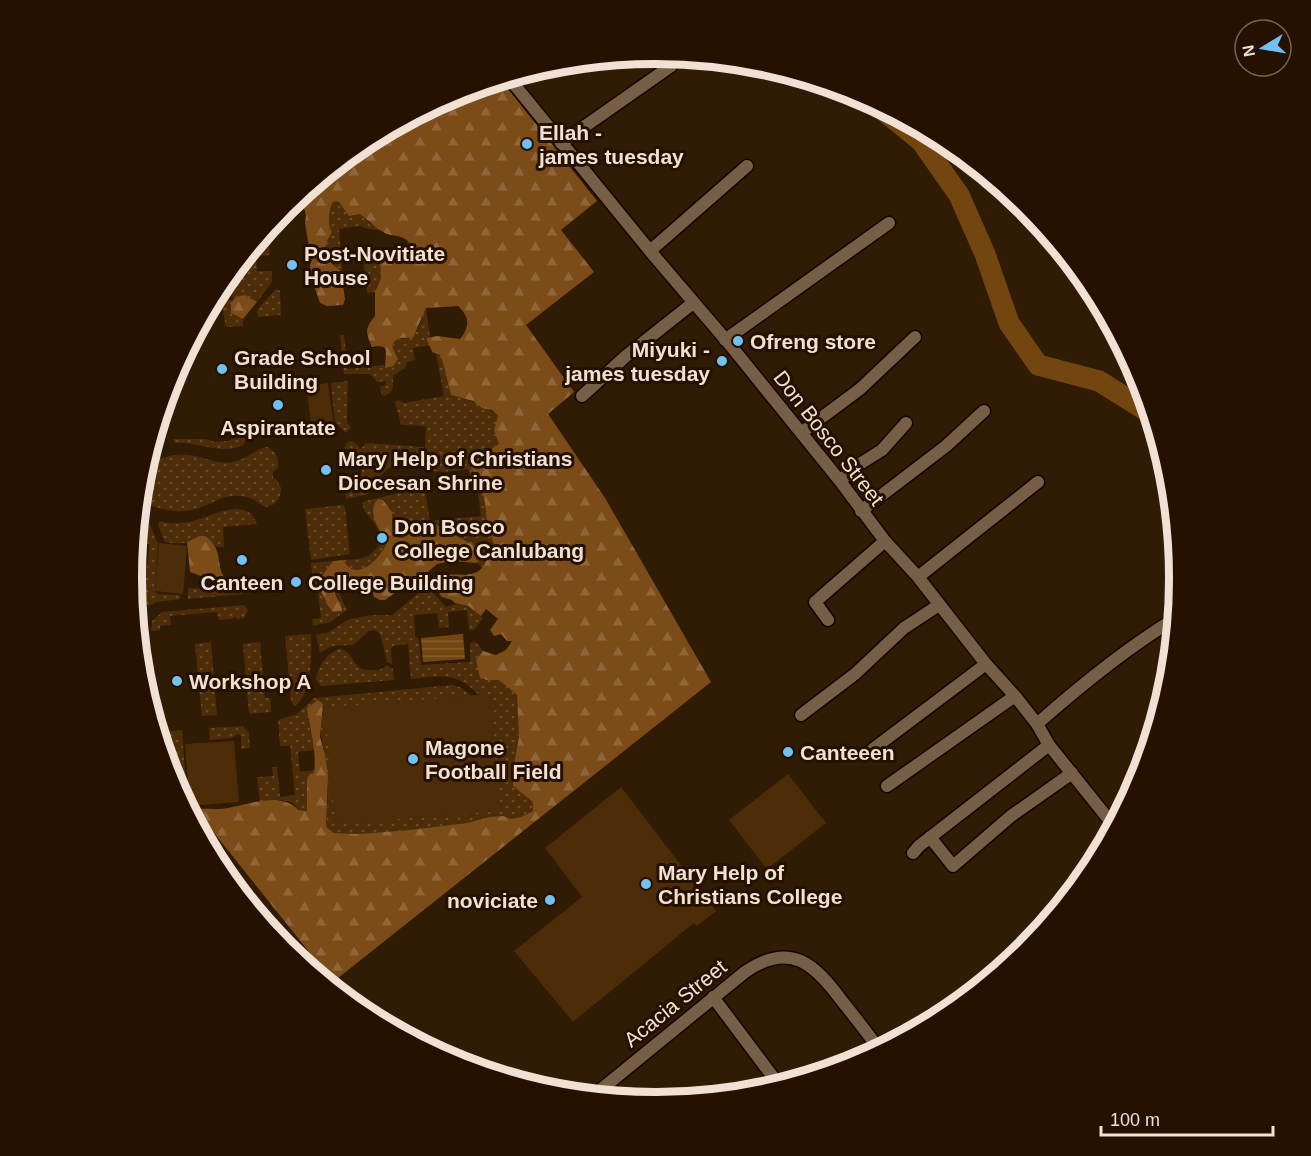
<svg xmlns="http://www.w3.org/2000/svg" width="1311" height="1156" viewBox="0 0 1311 1156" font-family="Arial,sans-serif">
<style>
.grass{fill:url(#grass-dots)}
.forest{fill:url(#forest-firs)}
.park{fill:#4d2d08}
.water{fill:url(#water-rules)}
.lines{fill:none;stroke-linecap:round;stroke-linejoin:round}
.river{stroke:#73450f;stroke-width:21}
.minor-casing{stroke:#170500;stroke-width:15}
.minor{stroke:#775e46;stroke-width:12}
.poi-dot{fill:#70c1f4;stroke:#261100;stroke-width:2}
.labels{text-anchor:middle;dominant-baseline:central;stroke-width:6;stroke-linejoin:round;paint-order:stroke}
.poi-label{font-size:21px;font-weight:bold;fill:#f0e1d4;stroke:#261100;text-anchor:start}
.street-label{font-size:21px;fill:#f0e1d4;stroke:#261100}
.rim{fill:none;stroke:#f0e1d4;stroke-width:8}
</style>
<defs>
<pattern id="grass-dots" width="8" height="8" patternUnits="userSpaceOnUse" patternTransform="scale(1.5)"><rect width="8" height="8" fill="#4d2d08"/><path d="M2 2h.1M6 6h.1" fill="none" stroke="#674b2b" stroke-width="1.8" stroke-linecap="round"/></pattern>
<pattern id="forest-firs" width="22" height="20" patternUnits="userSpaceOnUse" patternTransform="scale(1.5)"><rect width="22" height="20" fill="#7b4c18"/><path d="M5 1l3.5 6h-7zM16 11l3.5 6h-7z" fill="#8e6639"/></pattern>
<pattern id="water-rules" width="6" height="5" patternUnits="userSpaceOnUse" patternTransform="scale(1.5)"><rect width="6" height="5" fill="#73450f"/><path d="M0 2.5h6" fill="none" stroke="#876031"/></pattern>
</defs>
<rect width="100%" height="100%" fill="#301b04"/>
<path class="grass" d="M333,201H339L354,214H360L370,224L381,230L368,229L360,226L339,229L343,278C339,265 323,261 326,245C326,241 330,237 332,232C327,223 329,210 333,201Z
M261,237L262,243H269L270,255L256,256L257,271H272V282L257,302L245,295L236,297L231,303V313L243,319V326L226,327L221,301L233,300L230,275Z
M362,246H370L382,252L405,249L402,253L384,259L380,264L381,278L375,292L367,293Z
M276,289L280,291L281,315L258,317L257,310Z
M426,308L430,338H427L431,345L413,348L415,360L407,362L405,368L394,375C391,385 397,390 385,396L382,395L380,387L385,385L386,381L377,382L370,374H344L340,335H344L348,369L384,365L385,368L397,355L392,346C398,335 405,341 413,335C420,330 422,316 426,308Z
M436,354L440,355L442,359L451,395C466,399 488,406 498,416L494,430L499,444L471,468L481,487L485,503L487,524L494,545L483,568L476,563L477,547L444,529L421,522L406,537L398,538L393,531V520L372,513L383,535L386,545C377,561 357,583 343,560C357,559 367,560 377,548C391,532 365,520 362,503L365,501L395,494L424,483L430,521L481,516L478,493L473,491L468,469L444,472L433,471L432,461L425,447L426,426L401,425L395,402L398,400L404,403L444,396Z
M348,381L347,423L351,427L346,433L335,422L331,383Z
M242,436L246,439L243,445C222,456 198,441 175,443L173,439H206L215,442L227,441Z
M353,441L361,449L366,443L423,447L430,460C410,459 392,461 380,477C375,483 373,489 368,494L346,499L345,490C367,480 369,454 344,448L348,442Z
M267,447C276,450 279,459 278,468L273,472V478L277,480L281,488C281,499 276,505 266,507C257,503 251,496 240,496C226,494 216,501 204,506C180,516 161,510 139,501L145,466C162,456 180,451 200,457C210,460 222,464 233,462C246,460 255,449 267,447Z
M343,505L345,507L350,554L311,560L305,509Z
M237,509C248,510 253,513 257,524L223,527L224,547H217C199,530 204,539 184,543C178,544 171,543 165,542L158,525L159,521C193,530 209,510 237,509Z
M138,513L147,518L158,543L155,592L158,594L179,595L181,599L157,602L148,606L143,603L150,544L135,542Z
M333,561L321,577L318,585L330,610L339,599L335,592L336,586L347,610L330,622L313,626L312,619L321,618L318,593H314L311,563Z
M427,586L446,607C462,600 470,608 483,618L474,630H469L467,610L448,612L449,627L439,628L437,613L414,615L415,636L419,640L421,665L470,662V643L476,642L483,651L476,660L480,678L487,680H499L517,695L519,737L513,770L533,801V811L521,817L511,819L503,816L489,817L467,823L409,830L358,834L334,833L326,828C327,810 329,792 327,774C326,750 317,737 323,712L308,719L315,750L298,752L300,772L315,770L314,773L307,779V811C295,810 298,806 290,802C283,799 267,800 260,802L257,777L273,776L272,767H277L280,797L295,795L290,746H280L278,720L297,714L314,698L453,685L462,688L471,696L325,708L490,694L479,695C455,671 443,676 411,679L408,644L393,646L391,649L392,664L387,662L380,634L375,630L369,631L353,645L332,646L320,653L316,635L329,632L350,619L371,615H392Z
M188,588L228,590L231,592L244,591L250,588L254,591L242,594L188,599Z
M244,605L248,610L244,618L237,619L235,617L232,619L219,620L217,612L170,616L171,625L160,626V630L151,631L152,621L162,612Z
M311,634C312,652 312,697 294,706L291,701L285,636Z
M211,642L217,715L202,716L195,644Z
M260,642L265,698H270L271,712L249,714L243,644Z
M340,649C358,653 349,672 374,670C380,670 383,669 387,665L393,669L394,680L321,686L316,680C316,669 328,651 340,649Z
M243,726L249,733L250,748L241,749V736L238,734L232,738L210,740L209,728Z
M182,730L187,801L171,778L164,753L161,732Z"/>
<path class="forest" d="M501,80L597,201L561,230L594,272L526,325L574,392L548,414L605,498L711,682L333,982L195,809C206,808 217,810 228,808C252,804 279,791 299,810L307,811V779L310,774L314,773C317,750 310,731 307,708L318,700L323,704L320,737L325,755L328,776L326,827L334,833L358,834L409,830L467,823L489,817L503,816L511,819L521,817L533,811V802L513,786V770L519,737L517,695L499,680H487L480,678L476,660L483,651L496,655L506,650L512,641H507L501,634L494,636L490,630L498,619L486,609L481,616L468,606L455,603L452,600L442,597L433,586C442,565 464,582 480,570C486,565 489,553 494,545L487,524L485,503L481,487L471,468L476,460L499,444L494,430L498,416L492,410L482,408L473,401L451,395L442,359L440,355L432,352C431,347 427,343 427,338L437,336L460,339C470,327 470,317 458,306L426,308L413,338C403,338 397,336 392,346L398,359L393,366L385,368L386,351L384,347L378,346L372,347C365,331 365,329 375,316V292L381,278L380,264L384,259L402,253L409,242C399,234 397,237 387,234C376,229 369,221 360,214L349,216L339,202L333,201C329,210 327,223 332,232C330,237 326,241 326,246C324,258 332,264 341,271L345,299L343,305L327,306L320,303L310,274V253L305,223L306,215L300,195L365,142L455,94Z
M245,295L257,302L243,319L231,313V303L236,297Z
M378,499L383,500L392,512L393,531L398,538L406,537L421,521L433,523L477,547L476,563L453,561L437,564L413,585L402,588L385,600H380L374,597L367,576C358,576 332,579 335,593C337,600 342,603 342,611L333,612L328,606L318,585L321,577L333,561L343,560C357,583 377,561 386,545C381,528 365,513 378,499Z
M200,536H205C226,550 213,568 228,581H244L250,587L244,591L231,592L220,583L190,572L187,542Z"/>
<path class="park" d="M328,383L334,427L312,430L306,386Z
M159,543L187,546L183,594L155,591Z
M490,694L500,811L335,824L325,708Z
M234,741L239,802L190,806L185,744Z
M788,774L826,823L767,869L729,820Z
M621,787L716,911L697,926L694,923L573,1022L514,951L582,897L545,848Z"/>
<path class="water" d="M463,634L465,659L423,662L421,638Z"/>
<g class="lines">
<path class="river" d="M878,106L921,141L959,195L985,254L1009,323L1038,365L1099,381L1150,413"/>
<defs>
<path id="minor" d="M509,78L650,251L731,346L840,481L885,541L918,577L986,664L1015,696L1037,724L1049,745L1114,826
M561,143L671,66
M650,251L747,166
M725,340L889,223
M582,396L626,356L693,303
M801,433L860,389L915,337
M840,481L855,467L882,450L906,423
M861,511L946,446L984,411
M918,577L1038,482
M828,620L815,602L885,541
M801,715L855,674L904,628L939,605
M1037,724C1081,685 1125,649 1176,618
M873,749L986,664
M887,786L1015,696
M930,837L953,866L1011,816L1072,773
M913,853L919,846L1049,745
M713,997L779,1085
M754,1092L773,1078
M593,1096L745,972C790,941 814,963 842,1001C855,1017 867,1033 880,1050"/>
</defs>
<use href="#minor" class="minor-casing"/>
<use href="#minor" class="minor"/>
</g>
<g class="poi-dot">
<circle cx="527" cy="144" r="6"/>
<circle cx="292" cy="265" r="6"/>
<circle cx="738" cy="341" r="6"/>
<circle cx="722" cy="361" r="6"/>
<circle cx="222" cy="369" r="6"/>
<circle cx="278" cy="405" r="6"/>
<circle cx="326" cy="470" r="6"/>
<circle cx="382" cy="538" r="6"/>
<circle cx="242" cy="560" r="6"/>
<circle cx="296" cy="582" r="6"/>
<circle cx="177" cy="681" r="6"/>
<circle cx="788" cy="752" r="6"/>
<circle cx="413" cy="759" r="6"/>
<circle cx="646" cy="884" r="6"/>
<circle cx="550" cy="900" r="6"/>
</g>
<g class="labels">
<g class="poi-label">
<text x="539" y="132">Ellah -<tspan x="539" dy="24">james tuesday</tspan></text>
<text x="304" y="253">Post-Novitiate<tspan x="304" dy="24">House</tspan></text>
<text x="750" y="341">Ofreng store</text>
<text x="710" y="349" text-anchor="end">Miyuki -<tspan x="710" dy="24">james tuesday</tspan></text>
<text x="234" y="357">Grade School<tspan x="234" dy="24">Building</tspan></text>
<text x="278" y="427" text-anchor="middle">Aspirantate</text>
<text x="338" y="458">Mary Help of Christians<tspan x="338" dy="24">Diocesan Shrine</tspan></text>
<text x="394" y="526">Don Bosco<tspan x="394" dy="24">College Canlubang</tspan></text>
<text x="242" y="582" text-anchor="middle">Canteen</text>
<text x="308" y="582">College Building</text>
<text x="189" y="681">Workshop A</text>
<text x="425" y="747">Magone<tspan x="425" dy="24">Football Field</tspan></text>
<text x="800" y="752">Canteeen</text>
<text x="658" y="872">Mary Help of<tspan x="658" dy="24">Christians College</tspan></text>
<text x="538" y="900" text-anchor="end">noviciate</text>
</g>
<g class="street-label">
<text transform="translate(829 438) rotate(52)">Don Bosco Street</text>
<text transform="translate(675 1003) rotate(-39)">Acacia Street</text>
</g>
</g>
<path d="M0 0H1311V1156H0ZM655 64H656A513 513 0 0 1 1169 577V579A513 513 0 0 1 656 1092H655A513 513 0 0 1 142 579V577A513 513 0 0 1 655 64Z" fill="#261100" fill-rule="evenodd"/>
<path class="rim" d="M655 64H656A513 513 0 0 1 1169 577V579A513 513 0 0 1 656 1092H655A513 513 0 0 1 142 579V577A513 513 0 0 1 655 64Z"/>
<g transform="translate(1263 48) rotate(259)"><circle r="28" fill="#261100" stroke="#776455" stroke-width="1.5"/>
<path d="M0-4.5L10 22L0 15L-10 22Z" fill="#70c1f4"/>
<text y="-9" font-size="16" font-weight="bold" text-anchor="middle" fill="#f0e1d4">N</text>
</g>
<path d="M1101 1126v9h172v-9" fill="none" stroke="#f0e1d4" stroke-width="3"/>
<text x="1110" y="1126" font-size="18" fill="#f0e1d4" stroke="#261100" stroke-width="4.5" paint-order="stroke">100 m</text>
</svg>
